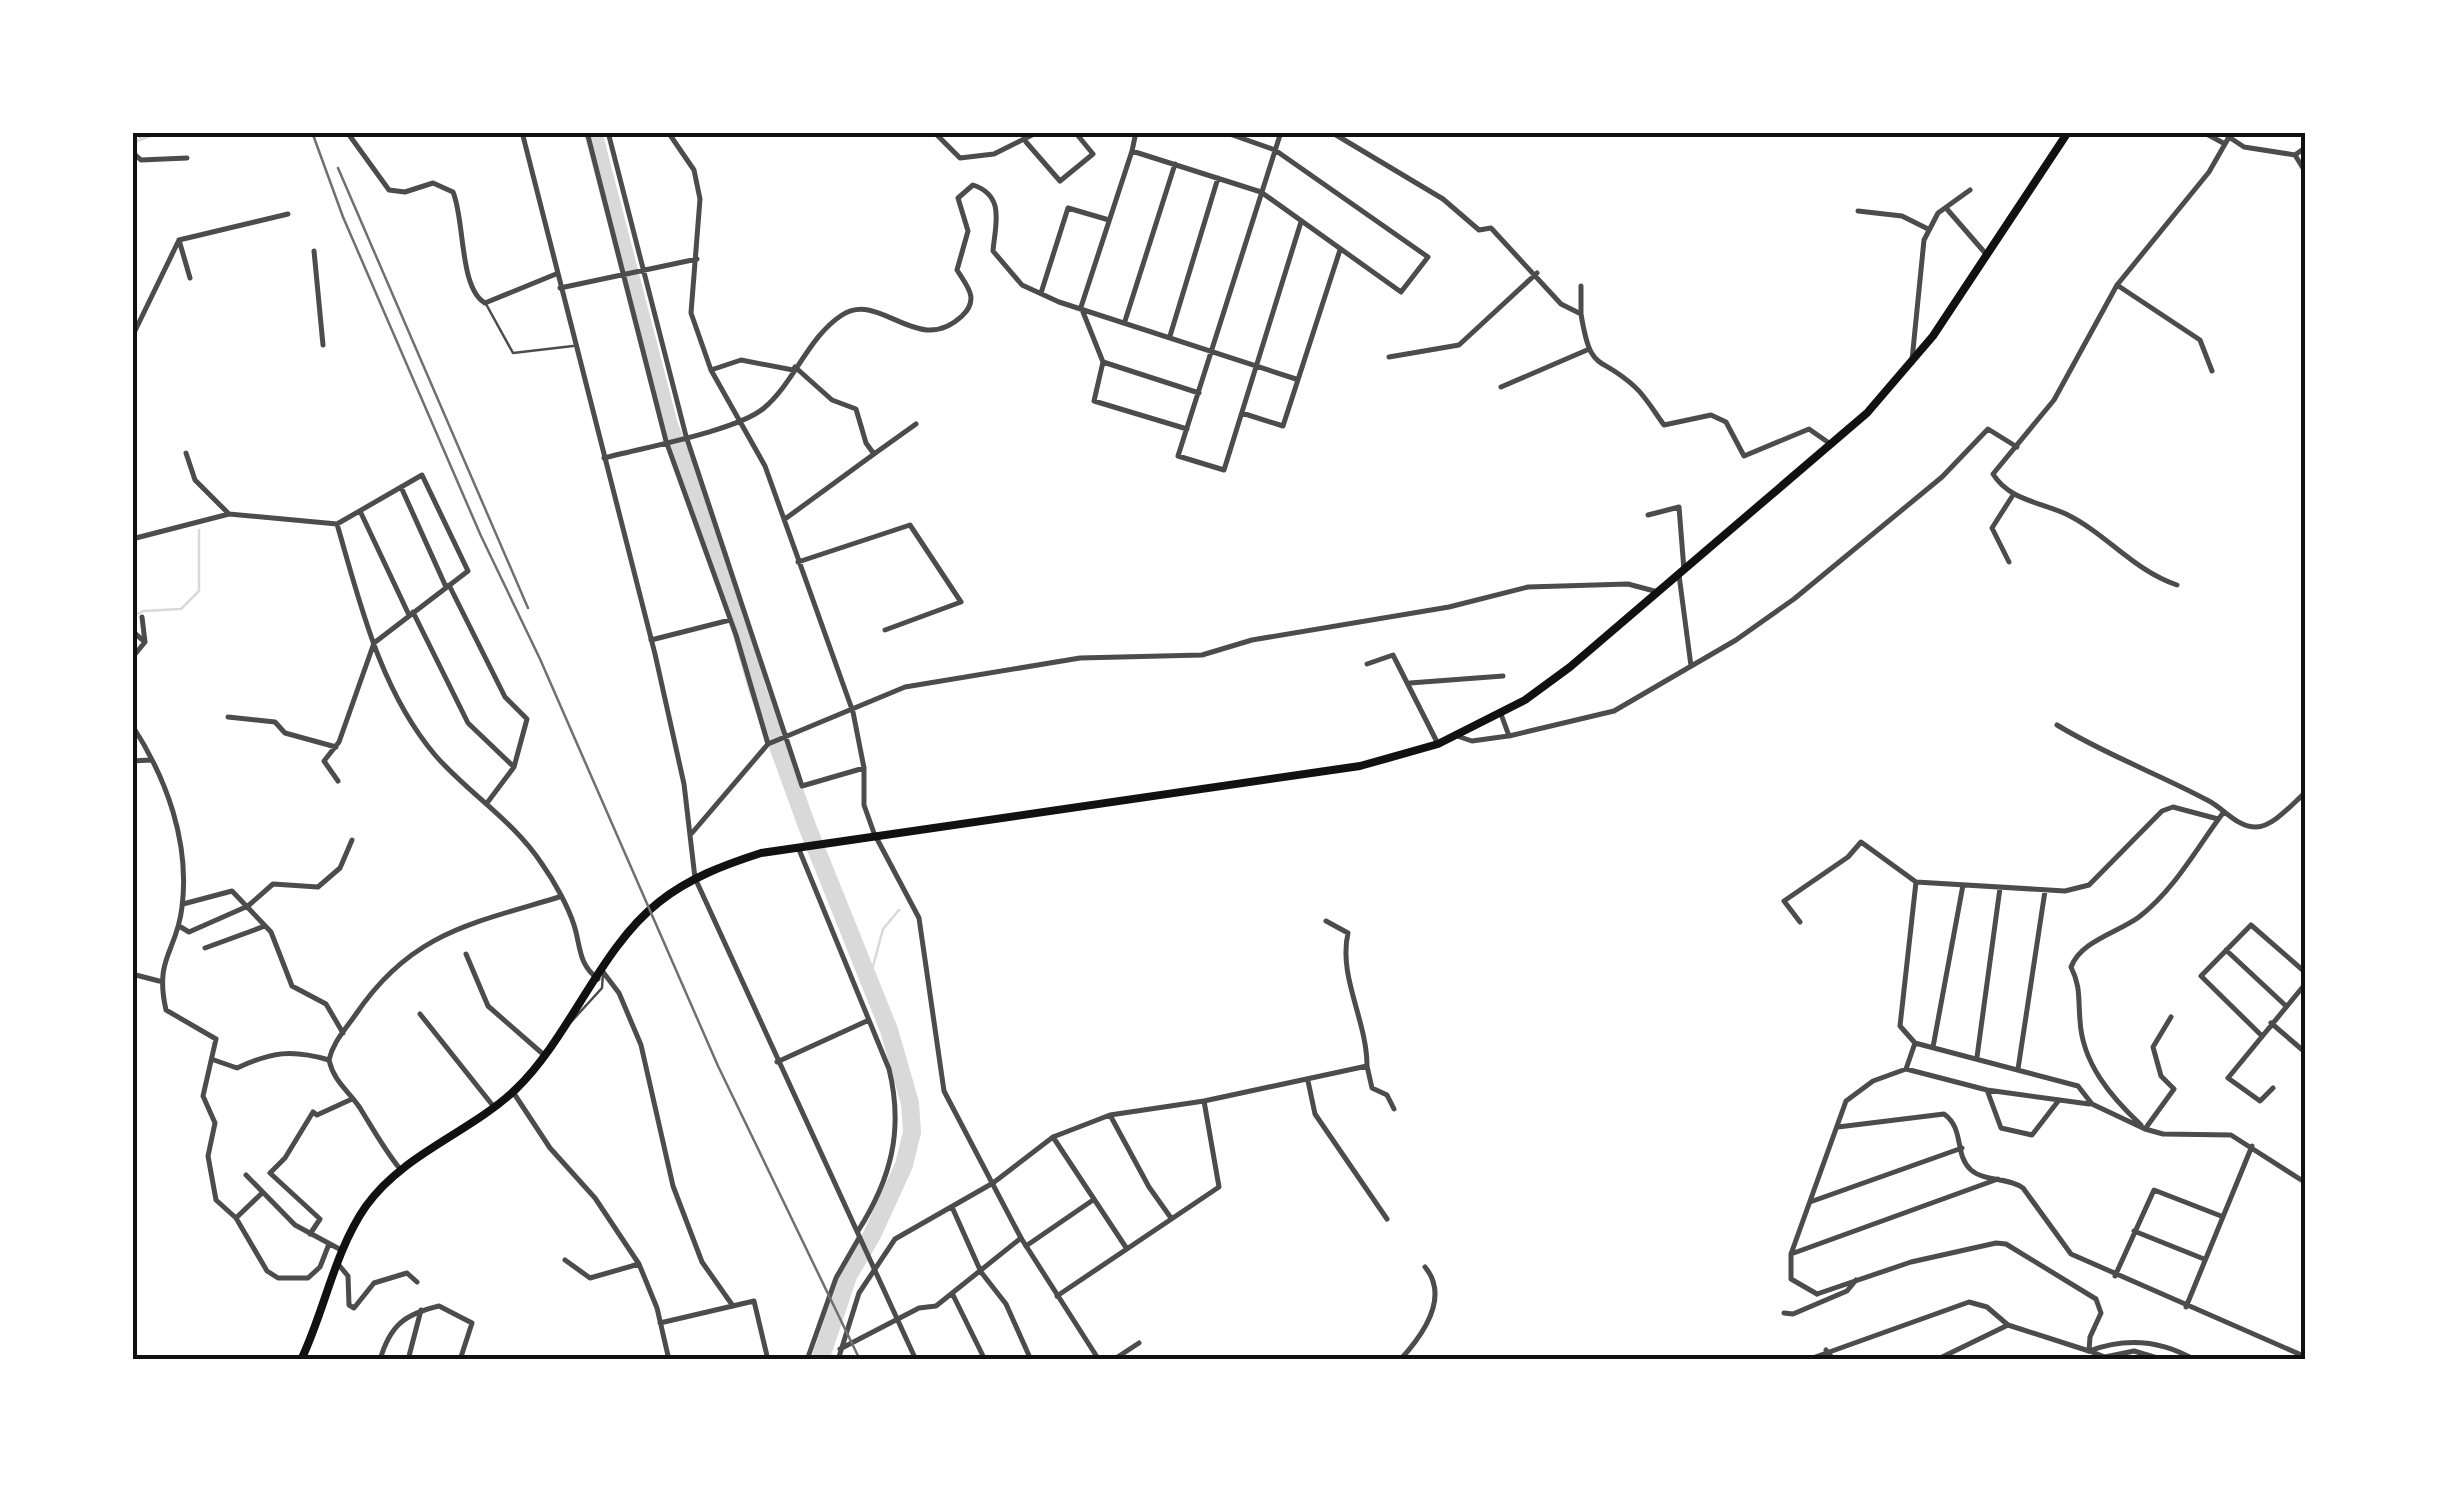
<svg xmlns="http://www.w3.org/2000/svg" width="2438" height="1492" viewBox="0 0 2438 1492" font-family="'Noto Sans',sans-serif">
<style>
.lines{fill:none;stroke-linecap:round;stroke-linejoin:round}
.stream{stroke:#d9d9d9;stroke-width:2.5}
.river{stroke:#d9d9d9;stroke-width:18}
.service{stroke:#4c4c4c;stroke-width:2.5}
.minor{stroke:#4c4c4c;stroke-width:5}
.tertiary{stroke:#4c4c4c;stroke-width:5}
.primary{stroke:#111;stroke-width:8}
.rail{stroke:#707070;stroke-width:2.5}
.neatline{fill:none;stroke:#111;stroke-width:4}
</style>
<rect width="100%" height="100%" fill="#fff"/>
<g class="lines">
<path class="stream" d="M132,143L160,132
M132,617L143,611L181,609L199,591V530
M868,985L883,929L899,910"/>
<path class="river" d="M593,132L669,425L719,555L757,688L807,826L889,1030L910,1103L912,1132L904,1165L872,1235L848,1276L820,1360"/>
<path class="service" d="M486,304L513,353L573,346
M570,1023L602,988L603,973"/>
<path class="minor" d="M139,132L140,135
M347,132L389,190L405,192L433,183L453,192C465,220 459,288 485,303L556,274
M587,132L666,441L736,635L768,744
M608,132L686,436L802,786L864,768
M668,132L694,170L700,199L691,313L711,370L765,466L853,712L864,768V805L875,836
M934,132L960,158L994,154L1038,132
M1281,132L1178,456L1224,470L1301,222
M1331,132L1443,199L1479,230L1491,228L1561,304L1581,314C1591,375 1598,353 1635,387C1646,397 1655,413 1664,425L1711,415L1726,422L1744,456L1809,429L1829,443
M2203,132L2225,144
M1026,142L1060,181L1093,154L1075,132
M1132,151L1136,132
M132,152L141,160L187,158
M2295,155L2306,173
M1946,208L1986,254
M1858,211L1902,216L1928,229
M179,240L190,278
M314,251L323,345
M2117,285L2200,340L2212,371
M1581,286V313
M560,288L697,259
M1041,293L1068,208L1109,220
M1125,321L1175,164
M1170,336L1218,178
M132,337L179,240L288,214
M1389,357L1459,345L1537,273
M1912,360L1924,240L1938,213L1970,190
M1103,362L1199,393
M711,370L741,360L793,370
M1501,387L1587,350
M1242,413L1283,426L1340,250
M1187,429L1094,401L1103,362L1081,307L1132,151L1261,192L1401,292L1428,257L1275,150L1224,132
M186,453L195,480L229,514
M874,454L916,424
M604,458C641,448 737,431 764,408C794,383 808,337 842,315C881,290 917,358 962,316C980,299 967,286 957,270L968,231L958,198L973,185C1006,196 995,225 993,251L1022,285L1059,302L1296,379
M401,487L446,587
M360,511L409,615
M1648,515L1679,507L1684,570
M785,519L874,454L866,443L856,409L832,400L795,367
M337,524C360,603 380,690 435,755C469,794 513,820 542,864C554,881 568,906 574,925C581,947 578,964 598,979
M132,539L229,514L337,524L422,475L468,571L374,643L339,742L324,761L338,781
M798,562L910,525L961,602L885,630
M2009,562L1992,528L2013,495
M1679,575L1691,666
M449,585L505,697L527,719L514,767L487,803
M2177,585C2133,570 2107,534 2066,514C2040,502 2009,500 1993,474L2054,400L2117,285L2209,172L2229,137L2244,147L2295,155L2306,147
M413,612L468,723L514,767
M132,631L145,642
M651,640L730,620
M132,658L145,642L142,617
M1367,664L1393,655L1438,744
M1410,683L1503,676
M1501,714L1509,736L1614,711L1736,640L1794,599L1942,477L1988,429L2017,447
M228,717L275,722L285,733L336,747
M132,725C167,779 190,843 182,907C177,952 154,957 166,1010L216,1039L203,1096L215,1123L208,1156L216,1200L236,1218L267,1271L278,1278H308L320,1267L329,1244
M2057,725C2106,755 2159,774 2209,801C2224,809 2237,827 2256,827C2273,827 2293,803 2306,792
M1457,736L1472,741L1508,736
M132,761L151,760
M692,833L768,744L905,687L1080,658L1202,655L1252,640L1449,607L1528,587L1628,584L1658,592
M798,847L889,1069C904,1130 891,1179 858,1231
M1916,882L1900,1026L1915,1043L2078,1086L2092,1104L2145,1129L2163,1134L2231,1135L2306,1183
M183,904L232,891L271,932L292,986L326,1004L343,1033
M1800,922L1784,901L1848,857L1861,842L1916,882L2065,891L2089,885L2162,811L2173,807L2218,819
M179,926L189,932L248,906L273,884L318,887L340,868L352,840
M205,948L265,926
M2226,950L2286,1006
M466,954L488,1006L544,1055
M603,972L619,993L641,1045L673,1186L702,1262L733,1306
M132,974L159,981
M420,1014L494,1107
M2271,1023L2306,1053
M2261,1035L2201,976L2251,925L2306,973
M1933,1047L1963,885
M1977,1057L2000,888
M214,1060L237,1068C272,1052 291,1049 329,1060C333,1042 345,1030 356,1014C411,933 470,924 559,897
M329,1060C334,1082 348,1090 360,1108C373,1129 384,1149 400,1169
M777,1062L869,1020
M1367,1066L1372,1088L1387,1095L1394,1109
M1906,1069L1987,1090L2089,1104
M2018,1069L2045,891
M1308,1081L1315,1114L1387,1219
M2273,1088L2260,1101L2228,1078L2306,983
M1987,1090L2001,1128L2032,1135L2059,1100
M513,1092L550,1148L595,1198L639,1264L657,1308L669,1360
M1110,1115L1149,1187L1171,1218
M2141,1125C2111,1097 2082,1063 2080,1020C2078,999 2081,987 2071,967C2081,941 2117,933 2139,917C2175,889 2196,849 2223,813
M1838,1127L1944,1114C1965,1129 1954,1155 1971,1170C1985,1182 2008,1177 2023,1188L2071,1254L2306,1357
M2145,1129L2174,1089L2161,1076L2153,1047L2171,1017
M1053,1137L1127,1249
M246,1175L295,1225L343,1251
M1810,1202L1962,1148
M952,1207L981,1272L1006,1304L1031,1360
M236,1218L262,1193
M2134,1231L2204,1259
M310,1234L320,1219L270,1173L285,1158L313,1112L317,1115L352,1099
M1026,1246L1093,1200
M1791,1254L1998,1179
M565,1260L590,1278L639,1264
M338,1264L348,1276L349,1305L354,1308L374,1283L407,1273L417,1282
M2115,1276L2154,1190L2221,1216
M1817,1294L1791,1279V1254L1846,1101L1873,1081L1906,1069L1915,1043
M953,1295L985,1360
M1057,1296L1219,1187L1204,1101
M2186,1307L2252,1146
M1784,1313L1793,1314L1847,1291L1856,1280
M660,1323L754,1301L768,1360
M840,1349L919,1308L936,1306L1021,1238
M1826,1350L1834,1360
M2089,1351C2126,1337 2161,1340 2195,1360
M2092,1352L2105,1357L2134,1351L2164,1360
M380,1360C390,1325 405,1314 439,1306L472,1323L460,1360
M408,1360L421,1310
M807,1360L836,1278L859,1238
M838,1360L859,1293L895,1239L993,1183L1053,1137L1110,1115L1204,1101L1367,1066C1367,1020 1338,977 1348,933L1326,921
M1113,1360L1139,1343
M1400,1360C1423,1335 1450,1297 1425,1267
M1936,1360L2008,1325"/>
<path class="tertiary" d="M522,132L655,654L684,784L695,878L916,1360
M2223,132L2229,137
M876,837L919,918L944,1091L1021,1238L1099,1360
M1807,1360L1969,1302L1987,1307L2008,1325L2089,1351L2090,1337L2101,1313L2096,1299L2006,1244L1996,1243L1911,1262L1817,1294"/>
<path class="primary" d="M301,1360C325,1310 334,1252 366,1206C404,1153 470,1133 516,1089C570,1037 600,948 659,902C689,878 724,865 761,853L1360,766L1438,744L1525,700L1570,667L1867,413L1933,336L2068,132"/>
<path class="rail" d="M312,132L343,217L481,536L540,659L718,1066L860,1360
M338,168L528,608"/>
</g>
<rect width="2438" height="1492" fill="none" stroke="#ffffff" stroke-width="270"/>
<rect x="135" y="135" width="2168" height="1222" class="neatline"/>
</svg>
